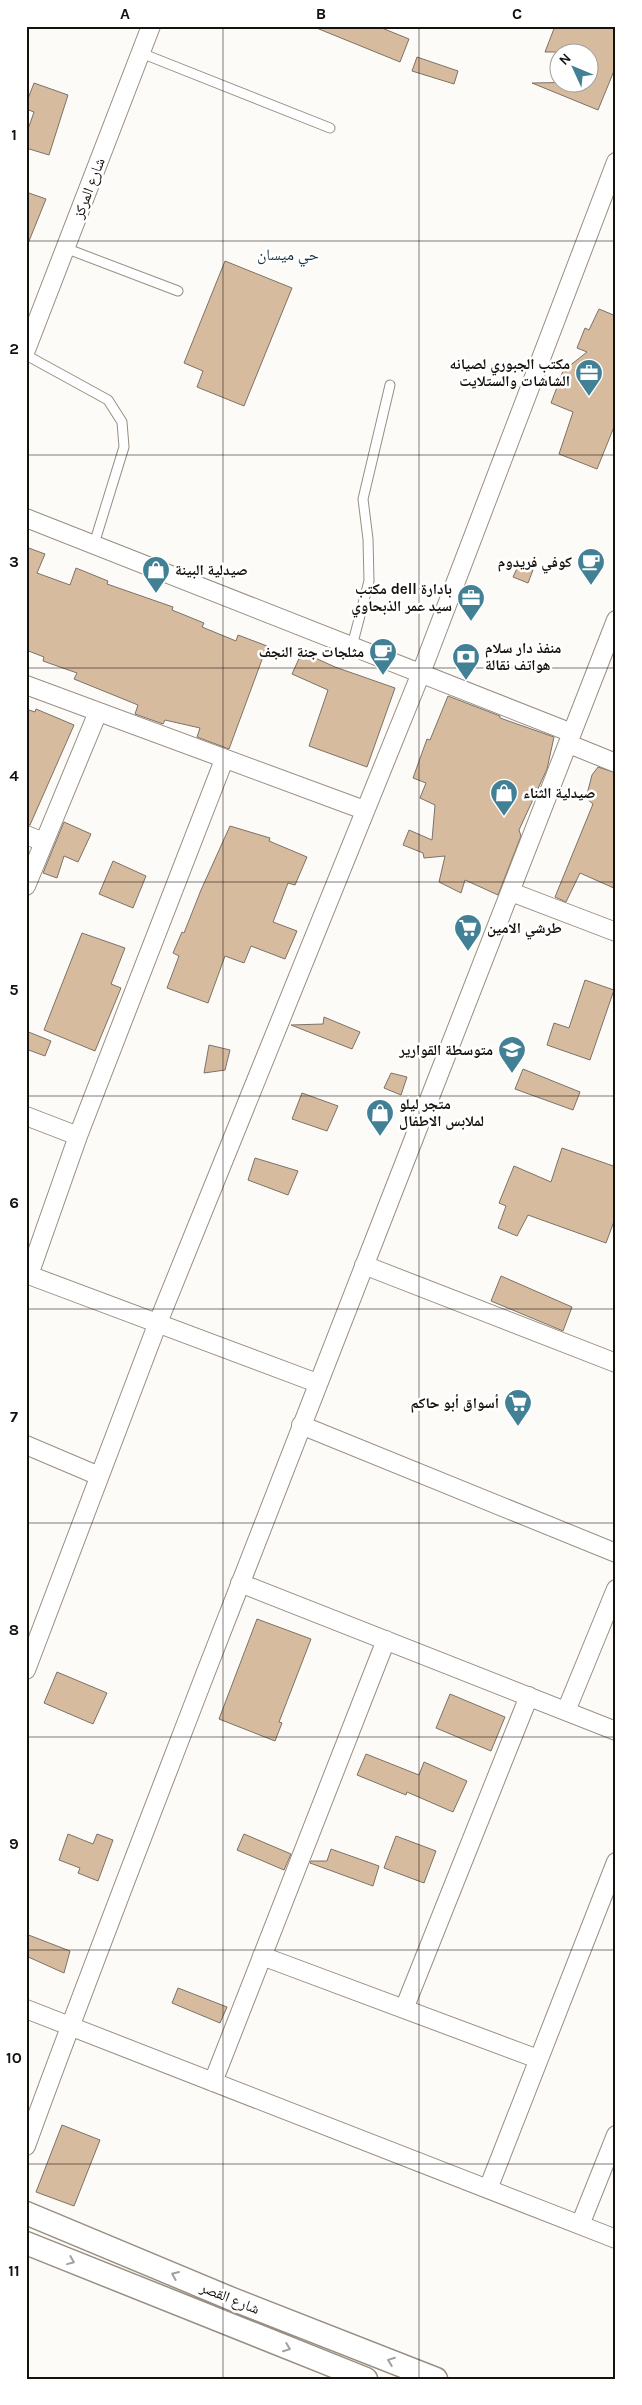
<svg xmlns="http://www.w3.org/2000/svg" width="642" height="2405" viewBox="0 0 642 2405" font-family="Karla,'Noto Naskh Arabic',sans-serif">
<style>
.building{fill:#d7bb9e;stroke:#7d7267}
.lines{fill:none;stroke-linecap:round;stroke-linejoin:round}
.service-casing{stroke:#998e82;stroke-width:11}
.minor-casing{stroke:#998e82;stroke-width:20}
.tertiary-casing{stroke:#998e82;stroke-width:25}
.service{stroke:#fff;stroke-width:9}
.minor{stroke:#fff;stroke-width:18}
.tertiary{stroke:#fff;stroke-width:22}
.oneway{stroke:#a1a09e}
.grid{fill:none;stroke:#15110d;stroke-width:1;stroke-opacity:0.55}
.labels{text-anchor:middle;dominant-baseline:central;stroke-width:5;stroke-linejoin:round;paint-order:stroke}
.street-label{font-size:15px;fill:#15110d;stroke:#fff}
.poi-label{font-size:15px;font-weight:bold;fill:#15110d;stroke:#fff;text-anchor:end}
.neighbourhood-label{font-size:16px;fill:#14333d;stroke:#fff}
.neatline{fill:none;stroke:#15110d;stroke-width:2}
.grid-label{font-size:16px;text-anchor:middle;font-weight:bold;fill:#15110d}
</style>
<rect width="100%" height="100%" fill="#fdfbf8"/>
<path class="building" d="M377,26L409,39L400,62L314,27Z
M555,26H616V66L598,110L532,83L590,82V52H545Z
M417,57L458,71L454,84L412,71Z
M34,83L68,95L49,155L26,148V135L34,112L26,109V104Z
M26,192L46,199L27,246L26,245Z
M225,261L292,288L244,406L197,387L203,371L184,363Z
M599,309L616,316V422L597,469L559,454L573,412L551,403L563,371L587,352L577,348L585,328L589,330Z
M26,547L45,554L37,573L70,585L76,568L108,581L107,584L173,607L172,610L204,623L202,627L236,641L238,635L267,646L229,749L197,737L200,728L165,720L163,724L135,714L138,705L74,679L77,673L43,661L44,657L26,650Z
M519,564L533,570L528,583L513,577Z
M302,652L335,667L395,688L367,767L309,746L328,690L292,674Z
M448,696L500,716V718L554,737L547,769L519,830L521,836L498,895L465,880L461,893L439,882L445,856L424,858L423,853L403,845L409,830L432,840L435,805L420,798L426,783L413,778L427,739L430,740Z
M26,709L35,712L36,709L74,725L30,825H26Z
M598,767L616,773V889L580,873L566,902L555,897L593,804L586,798L592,775Z
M64,822L91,834L78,862L64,856L57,878L43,873Z
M230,826L270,838L269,841L307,857L295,885L288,883L273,922L297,931L285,959L251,946L244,963L225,956L208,1003L167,988L179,956L173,953L182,932L184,933L201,890Z
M113,861L146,876L133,908L99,894Z
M82,933L125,948L111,984L121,988L95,1051L44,1030Z
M585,980L614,990L590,1060L547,1045L554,1023L569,1028Z
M324,1017L360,1032L352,1049L291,1025L323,1024Z
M26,1031L51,1041L45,1056L26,1049Z
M209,1045L230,1050L225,1070L204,1073Z
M523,1069L580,1092L573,1110L515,1089Z
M391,1073L407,1077L401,1095L384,1088Z
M302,1093L338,1106L327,1131L292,1119Z
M562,1148L616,1167V1216L606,1243L528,1215L517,1236L498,1228L506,1206L499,1203L514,1166L551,1182Z
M255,1158L298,1171L288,1195L248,1180Z
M501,1276L572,1307L563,1331L491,1301Z
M257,1619L311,1639L279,1722L282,1723L275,1741L219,1719Z
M57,1672L107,1693L93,1724L44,1703Z
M450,1694L505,1717L491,1751L436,1728Z
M366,1754L419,1775L424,1762L467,1781L453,1812L407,1792L406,1795L357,1775Z
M68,1834L93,1844L97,1834L113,1840L98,1881L78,1873L80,1868L59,1860Z
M244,1834L291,1854L284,1870L237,1850Z
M396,1836L436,1851L424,1883L384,1868Z
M331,1849L379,1866L373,1886L310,1863L311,1861H327Z
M26,1934L70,1951L64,1973L26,1956Z
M178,1988L227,2007L220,2023L172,2003Z
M62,2125L100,2140L74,2206L36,2192Z"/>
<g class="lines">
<defs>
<path id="service" d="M141,53L330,128
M65,248L178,291
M26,355L108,400L122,422L124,447L94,544
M352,646L369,581L368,539L363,499L390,385"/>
<path id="minor" d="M26,350L151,26
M26,518L572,733
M26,685L364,810
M569,744L616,763
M26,835L44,842
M26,886L98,712
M511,892L616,932
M26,1116L78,1136
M364,1265L616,1363
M26,1274L317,1383
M29,1275L78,1136L224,760
M301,1425L616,1553
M26,1445L99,1476
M240,1583L616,1731
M26,1670L157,1325L421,673L616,162
M566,1711L616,1589
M262,1956L538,2059
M26,2009L616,2239
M404,2009L529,1696
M213,2082L386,1640
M26,2146C83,1989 144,1833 204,1677C340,1324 480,973 616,620
M488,2189L616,1862
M580,2225L616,2135"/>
<path id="tertiary" d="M26,2213L232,2299L436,2379
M26,2243L366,2379"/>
</defs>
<use href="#service" class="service-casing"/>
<use href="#minor" class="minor-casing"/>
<use href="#tertiary" class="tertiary-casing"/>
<use href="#service" class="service"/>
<use href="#minor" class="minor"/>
<use href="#tertiary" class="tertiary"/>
</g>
<defs><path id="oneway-chevron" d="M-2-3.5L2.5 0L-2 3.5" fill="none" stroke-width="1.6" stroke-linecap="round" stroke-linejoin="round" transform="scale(1.25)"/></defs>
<g class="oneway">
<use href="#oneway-chevron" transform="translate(71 2261) rotate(22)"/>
<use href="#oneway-chevron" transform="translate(175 2275) rotate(-157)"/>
<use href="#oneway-chevron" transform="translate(287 2348) rotate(21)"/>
<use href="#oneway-chevron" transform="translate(391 2361) rotate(-159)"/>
</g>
<path class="grid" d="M223,26V2379M419,26V2379M26,241H616M26,455H616M26,668H616M26,882H616M26,1096H616M26,1309H616M26,1523H616M26,1737H616M26,1950H616M26,2164H616"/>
<defs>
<symbol id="office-pin" viewBox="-11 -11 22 30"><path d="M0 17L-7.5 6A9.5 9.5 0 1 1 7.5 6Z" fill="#428095" stroke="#fff"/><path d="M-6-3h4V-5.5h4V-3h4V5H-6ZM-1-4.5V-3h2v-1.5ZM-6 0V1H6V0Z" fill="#fff"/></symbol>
<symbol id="cafe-pin" viewBox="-11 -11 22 30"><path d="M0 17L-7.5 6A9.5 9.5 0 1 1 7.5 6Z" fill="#428095" stroke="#fff"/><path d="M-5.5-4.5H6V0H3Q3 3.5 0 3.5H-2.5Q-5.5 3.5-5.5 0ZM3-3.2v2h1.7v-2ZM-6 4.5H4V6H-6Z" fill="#fff"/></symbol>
<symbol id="shop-pin" viewBox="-11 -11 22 30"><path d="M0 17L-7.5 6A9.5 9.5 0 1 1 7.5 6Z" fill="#428095" stroke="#fff"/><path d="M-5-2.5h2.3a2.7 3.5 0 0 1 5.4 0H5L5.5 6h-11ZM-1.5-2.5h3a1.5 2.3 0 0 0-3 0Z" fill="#fff"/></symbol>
<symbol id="bank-pin" viewBox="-11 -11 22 30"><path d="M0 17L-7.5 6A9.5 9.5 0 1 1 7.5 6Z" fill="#428095" stroke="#fff"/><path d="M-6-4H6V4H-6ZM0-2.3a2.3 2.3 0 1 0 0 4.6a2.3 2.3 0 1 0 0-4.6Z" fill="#fff"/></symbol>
<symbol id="supermarket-pin" viewBox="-11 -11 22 30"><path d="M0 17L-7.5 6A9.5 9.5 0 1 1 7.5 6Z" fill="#428095" stroke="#fff"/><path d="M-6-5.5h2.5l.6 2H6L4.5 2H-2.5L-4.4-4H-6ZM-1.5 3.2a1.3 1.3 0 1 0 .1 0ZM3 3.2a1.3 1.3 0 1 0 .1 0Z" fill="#fff"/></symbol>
<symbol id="school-pin" viewBox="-11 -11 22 30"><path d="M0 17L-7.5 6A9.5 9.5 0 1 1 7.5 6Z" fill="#428095" stroke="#fff"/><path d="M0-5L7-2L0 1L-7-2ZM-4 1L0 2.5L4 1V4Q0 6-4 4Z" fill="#fff"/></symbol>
</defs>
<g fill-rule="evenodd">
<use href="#office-pin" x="573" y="357" width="32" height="43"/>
<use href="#cafe-pin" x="575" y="546" width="32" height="43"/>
<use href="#shop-pin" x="140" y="554" width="32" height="43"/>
<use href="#office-pin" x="455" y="582" width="32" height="43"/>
<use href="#cafe-pin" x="367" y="636" width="32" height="43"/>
<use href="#bank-pin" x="450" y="641" width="32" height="43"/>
<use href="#shop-pin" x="488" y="777" width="32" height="43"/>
<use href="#supermarket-pin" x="452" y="912" width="32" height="43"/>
<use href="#school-pin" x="496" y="1034" width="32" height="43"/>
<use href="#shop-pin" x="364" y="1097" width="32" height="43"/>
<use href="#supermarket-pin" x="502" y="1387" width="32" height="43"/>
</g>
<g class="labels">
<g class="street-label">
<text transform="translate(89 188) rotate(-69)">شارع المركز</text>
<text transform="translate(230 2298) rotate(22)">شارع القصر</text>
</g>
<g class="poi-label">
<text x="570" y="364">مكتب الجبوري لصيانه<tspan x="570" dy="17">الشاشات والستلايت</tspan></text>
<text x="572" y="562">كوفي فريدوم</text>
<text x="175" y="570" text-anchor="start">صيدلية البينة</text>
<text x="452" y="589">مكتب dell بادارة<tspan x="452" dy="17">سيد عمر الذبحاوي</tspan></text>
<text x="485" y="648" text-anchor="start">منفذ دار سلام<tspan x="485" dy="17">هواتف نقالة</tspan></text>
<text x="364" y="652">مثلجات جنة النجف</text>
<text x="523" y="793" text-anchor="start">صيدلية الثناء</text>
<text x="487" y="928" text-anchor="start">طرشي الامين</text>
<text x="493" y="1050">متوسطة القوارير</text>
<text x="399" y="1104" text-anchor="start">متجر ليلو<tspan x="399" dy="17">لملابس الاطفال</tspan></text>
<text x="499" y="1403">أسواق أبو حاكم</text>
</g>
<g class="neighbourhood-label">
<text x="288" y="254">حي ميسان</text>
</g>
</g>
<rect width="642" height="2405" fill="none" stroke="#ffffff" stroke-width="55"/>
<g transform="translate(574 68) rotate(314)"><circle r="24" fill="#ffffff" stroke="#a1a09e"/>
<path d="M0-4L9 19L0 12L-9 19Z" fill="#428095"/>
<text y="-8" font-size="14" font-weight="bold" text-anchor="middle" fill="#15110d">N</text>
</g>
<rect x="28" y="28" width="586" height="2350" class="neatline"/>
<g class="grid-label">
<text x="125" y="19">A</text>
<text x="321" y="19">B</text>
<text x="517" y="19">C</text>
<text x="14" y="140">1</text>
<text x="14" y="354">2</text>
<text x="14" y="567">3</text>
<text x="14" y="781">4</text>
<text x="14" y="995">5</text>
<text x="14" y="1208">6</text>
<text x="14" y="1422">7</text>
<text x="14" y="1635">8</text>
<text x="14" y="1849">9</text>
<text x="14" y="2063">10</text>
<text x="14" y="2276">11</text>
</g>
</svg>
